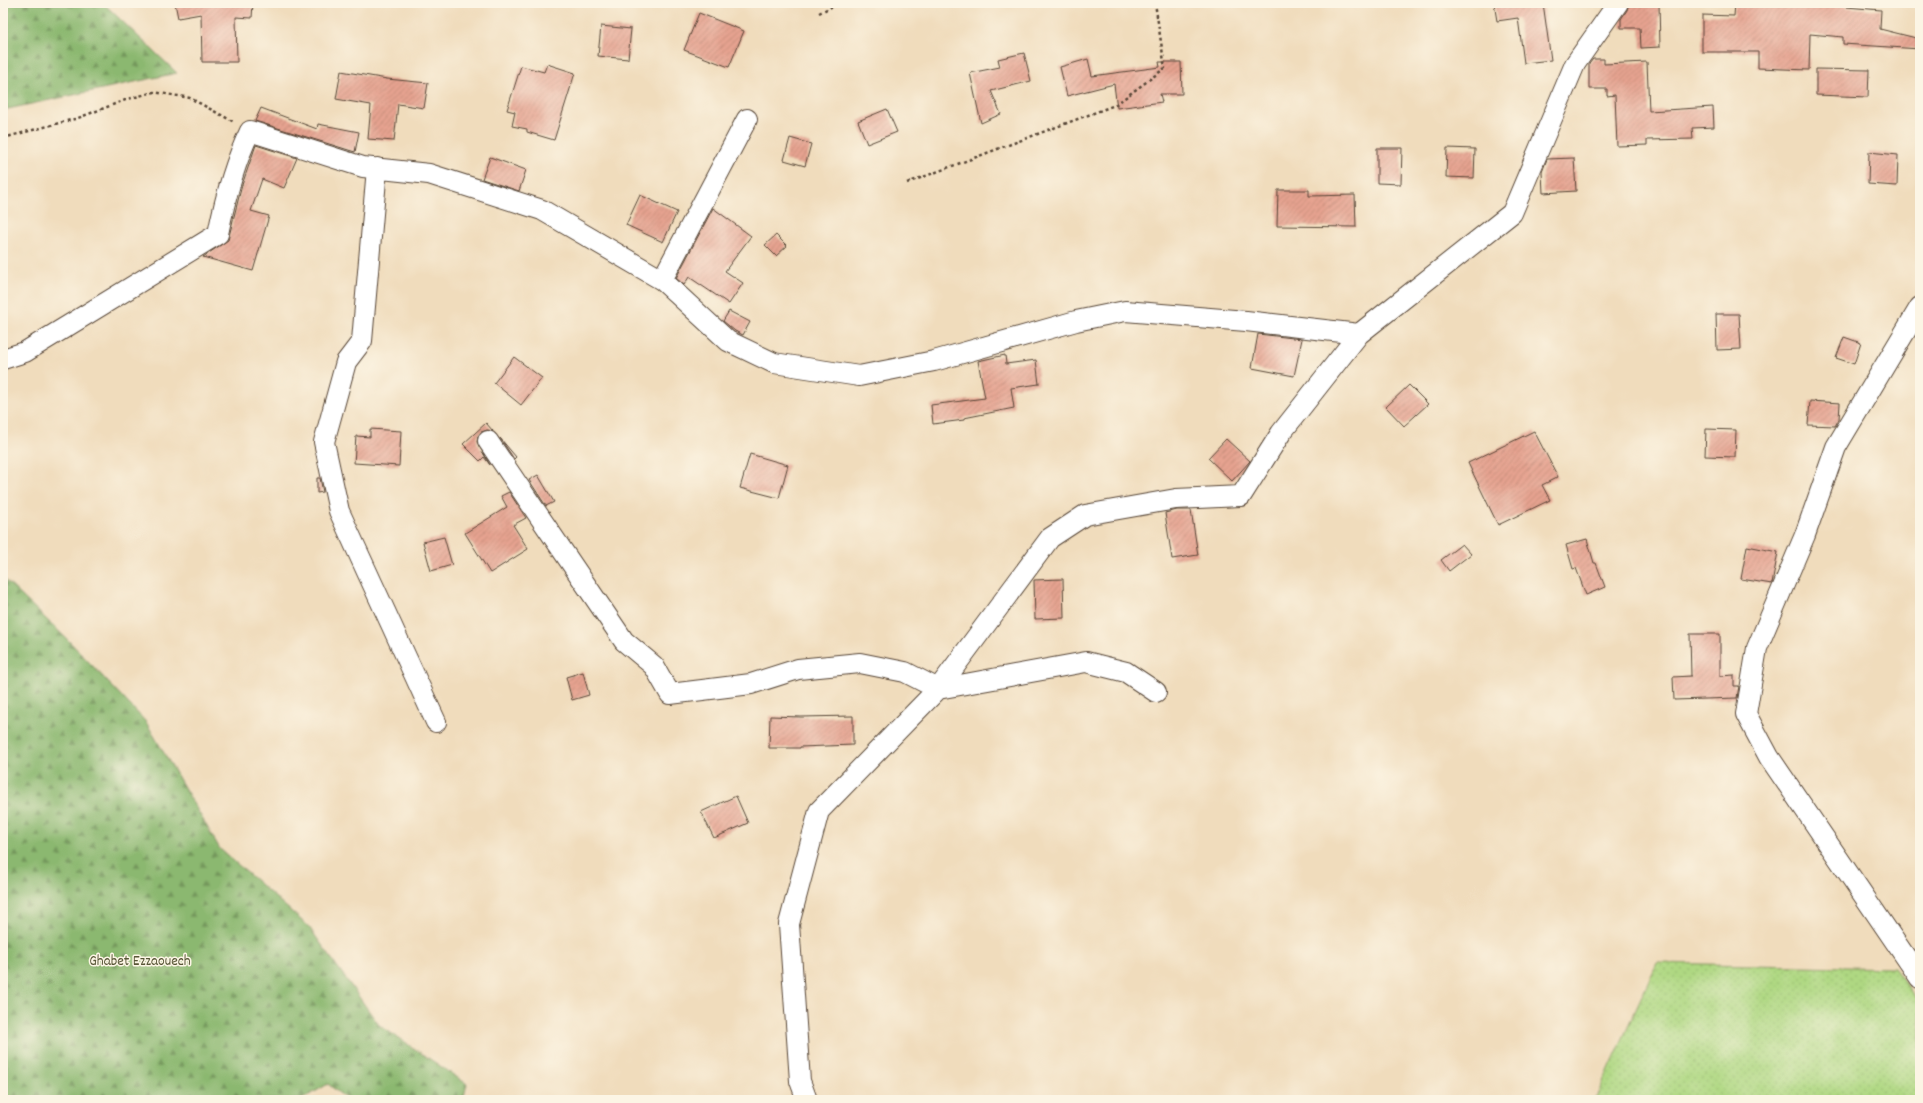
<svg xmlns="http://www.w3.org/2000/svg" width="1923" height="1103" viewBox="0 0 1923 1103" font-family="Dekko,sans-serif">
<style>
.grass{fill:url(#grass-dots);stroke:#758150}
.forest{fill:url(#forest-firs);stroke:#637147}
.building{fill:url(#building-hatch)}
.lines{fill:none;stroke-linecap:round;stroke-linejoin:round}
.street-casing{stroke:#564536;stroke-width:22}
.path{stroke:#564536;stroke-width:2.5;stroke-dasharray:3 3;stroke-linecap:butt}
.street{stroke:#fff;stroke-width:20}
.labels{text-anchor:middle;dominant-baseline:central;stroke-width:3;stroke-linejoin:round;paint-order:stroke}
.park-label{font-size:15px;fill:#585637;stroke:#fcf5e5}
</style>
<defs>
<pattern id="grass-dots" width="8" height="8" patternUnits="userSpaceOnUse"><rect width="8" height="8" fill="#afd882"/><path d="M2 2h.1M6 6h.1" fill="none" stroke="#97ba70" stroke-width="1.8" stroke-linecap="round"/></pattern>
<pattern id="forest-firs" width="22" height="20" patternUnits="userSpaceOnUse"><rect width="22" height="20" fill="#8bb870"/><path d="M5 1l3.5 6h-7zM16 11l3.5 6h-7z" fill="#73965b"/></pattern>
<pattern id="building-hatch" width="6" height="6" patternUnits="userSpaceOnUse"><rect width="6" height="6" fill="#e6a390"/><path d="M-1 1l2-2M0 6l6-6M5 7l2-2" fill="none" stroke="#bc8575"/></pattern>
</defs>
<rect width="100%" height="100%" fill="#fcf5e5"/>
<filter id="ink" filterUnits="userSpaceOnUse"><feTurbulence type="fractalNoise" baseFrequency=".025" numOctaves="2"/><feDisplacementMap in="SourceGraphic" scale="8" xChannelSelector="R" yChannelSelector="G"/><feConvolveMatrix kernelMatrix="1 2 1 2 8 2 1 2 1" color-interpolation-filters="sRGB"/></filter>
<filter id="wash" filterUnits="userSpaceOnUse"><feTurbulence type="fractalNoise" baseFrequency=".012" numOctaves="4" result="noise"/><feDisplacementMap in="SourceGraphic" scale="16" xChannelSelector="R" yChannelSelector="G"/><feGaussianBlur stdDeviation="0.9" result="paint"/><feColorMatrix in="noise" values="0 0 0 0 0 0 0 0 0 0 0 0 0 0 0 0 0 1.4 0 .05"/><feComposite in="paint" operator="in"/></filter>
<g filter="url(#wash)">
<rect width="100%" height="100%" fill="#f0dcbc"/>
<path class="grass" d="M1657,963L1894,968L1920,1002V1100H1595Z"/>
<path class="forest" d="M3,3H103L177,73L3,110Z
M3,578L67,639L146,722L220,849L309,927L379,1025L467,1084L463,1100H348L328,1084L301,1100H3Z"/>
<g id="blocks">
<path class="building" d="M175,3H253L252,18L236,17L237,62H202L201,14L178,18Z
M1494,3H1543L1551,60L1524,63L1518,18L1497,21Z
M1629,3H1659L1660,47L1641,48L1640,28H1621V19L1627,10Z
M1735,3H1847L1846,7L1881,10L1880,29L1920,39V49L1843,44V37L1810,34L1809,70L1758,68V52H1702V15L1734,16Z
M699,13L744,31L729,67L684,50Z
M601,26L631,29L628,59L598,56Z
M1024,53L1031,81L991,91L1001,114L981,123L970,73L1000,67L998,59Z
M1088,59L1092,76L1160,67L1159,62H1181L1182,94H1160L1162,102L1117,108L1114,84L1067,96L1060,67Z
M1593,59H1604V64L1647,62L1649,111L1713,107L1714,127L1692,128L1693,139L1647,140V145L1617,146L1615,95L1607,96V89H1589V64Z
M547,64L575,73L554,140L527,132V129L512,126L515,112L507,110L521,66L544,72Z
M1816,69L1869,70L1868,97L1816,95Z
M341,71L387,79L428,83L424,108L398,104L394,141L368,139L371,105L336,99Z
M261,108L317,129L318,124L359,132L355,152L255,121Z
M887,109L897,132L867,144L858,121Z
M790,138L811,144L805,166L784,160Z
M256,145L297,158L284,188L262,179L251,211L269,216L253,271L203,257L228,240L242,185Z
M1377,148H1402L1401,184L1377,183Z
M1447,148L1475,149L1474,178L1446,177Z
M1869,152L1898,155L1897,186L1868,184Z
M490,157L526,170L519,191L482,179Z
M1574,158L1576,191L1543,193L1542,172L1547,159Z
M1278,190H1309V196L1355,195L1356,227L1277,226Z
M640,195L677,212L663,242L626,225Z
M713,208L751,236L725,271L743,283L729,304L689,277L684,285L676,278Z
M776,235L787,246L776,256L765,245Z
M729,311L750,322L743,335L735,331L723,321Z
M1716,314H1739L1741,349L1717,350Z
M1258,334L1302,339L1294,376L1252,368Z
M1844,337L1861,343L1854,364L1836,358Z
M1005,355L1006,364L1036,360L1039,384L1011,388L1014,408L964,418V420L933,424L931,405L985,398L978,361Z
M514,357L542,378L521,405L494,383Z
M1409,385L1428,404L1404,426L1386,407Z
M1810,401L1840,403L1839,419L1835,426L1808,425Z
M486,423L493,431L487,430L481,432L478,436L477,442L490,465L484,457L480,461L463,444Z
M370,429L401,431L399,466L354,463L356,436L370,437Z
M1706,429L1736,430L1735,457L1705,456Z
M1534,431L1558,477L1542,485L1550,500L1498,525L1468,463Z
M500,438L516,457L514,459Z
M1226,439L1250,461L1232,481L1208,458Z
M750,454L788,465L779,498L740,488Z
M538,475L554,502L546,506L529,480Z
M317,478H320L323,492L317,493Z
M509,492L526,518L513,525L528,549L490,573L465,533L507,507L501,496Z
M1177,510H1191L1198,555L1172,559L1165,513Z
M444,537L452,565L431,571L423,542Z
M1587,539L1594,563H1596L1605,587L1586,595L1576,568L1573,569L1566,545Z
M1462,544L1471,554L1449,571L1441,560Z
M1747,546L1778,552L1772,584L1741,579Z
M1063,579L1064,618L1035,619L1034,580Z
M1690,634H1720V676L1734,675V686H1739L1737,698L1674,700L1673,677L1691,676Z
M583,672L589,695L572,700L566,677Z
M770,716L801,717L853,716V745L800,747V748H769Z
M736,796L748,823L714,838L701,812Z"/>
</g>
</g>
<g filter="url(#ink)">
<use href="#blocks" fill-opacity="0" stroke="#564536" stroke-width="1"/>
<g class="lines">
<defs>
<path id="street" d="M377,168L362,341L346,362L324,442L339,511L436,722
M662,280L747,119
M1920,307L1836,447L1805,535L1757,648L1746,714L1769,757L1920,978
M3,359L25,352L218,234C225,198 234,164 250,131L363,167L429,174L542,210L662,280L728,341L774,363L859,376L934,361L1076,321L1125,311L1246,321L1359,334
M488,441L624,641L654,666L670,694L751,684L798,669L860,663L905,672L938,689L1086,662L1126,672L1156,692
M807,1100L800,1081L789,924L819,811L938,689L1050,538L1085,515L1176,499L1241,496L1281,433L1359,334L1512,213L1575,64L1618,3"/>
</defs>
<use href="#street" class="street-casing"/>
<path class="path" d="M819,13L839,3
M3,138L78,118L128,99L154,92L190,98L234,122
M907,183L1115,105L1165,68L1155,3"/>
<use href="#street" class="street"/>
</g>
</g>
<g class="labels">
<g class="park-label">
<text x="140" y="962">Ghabet Ezzaouech</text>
</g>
</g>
<rect width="1923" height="1103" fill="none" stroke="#fcf5e5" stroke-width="16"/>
</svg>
